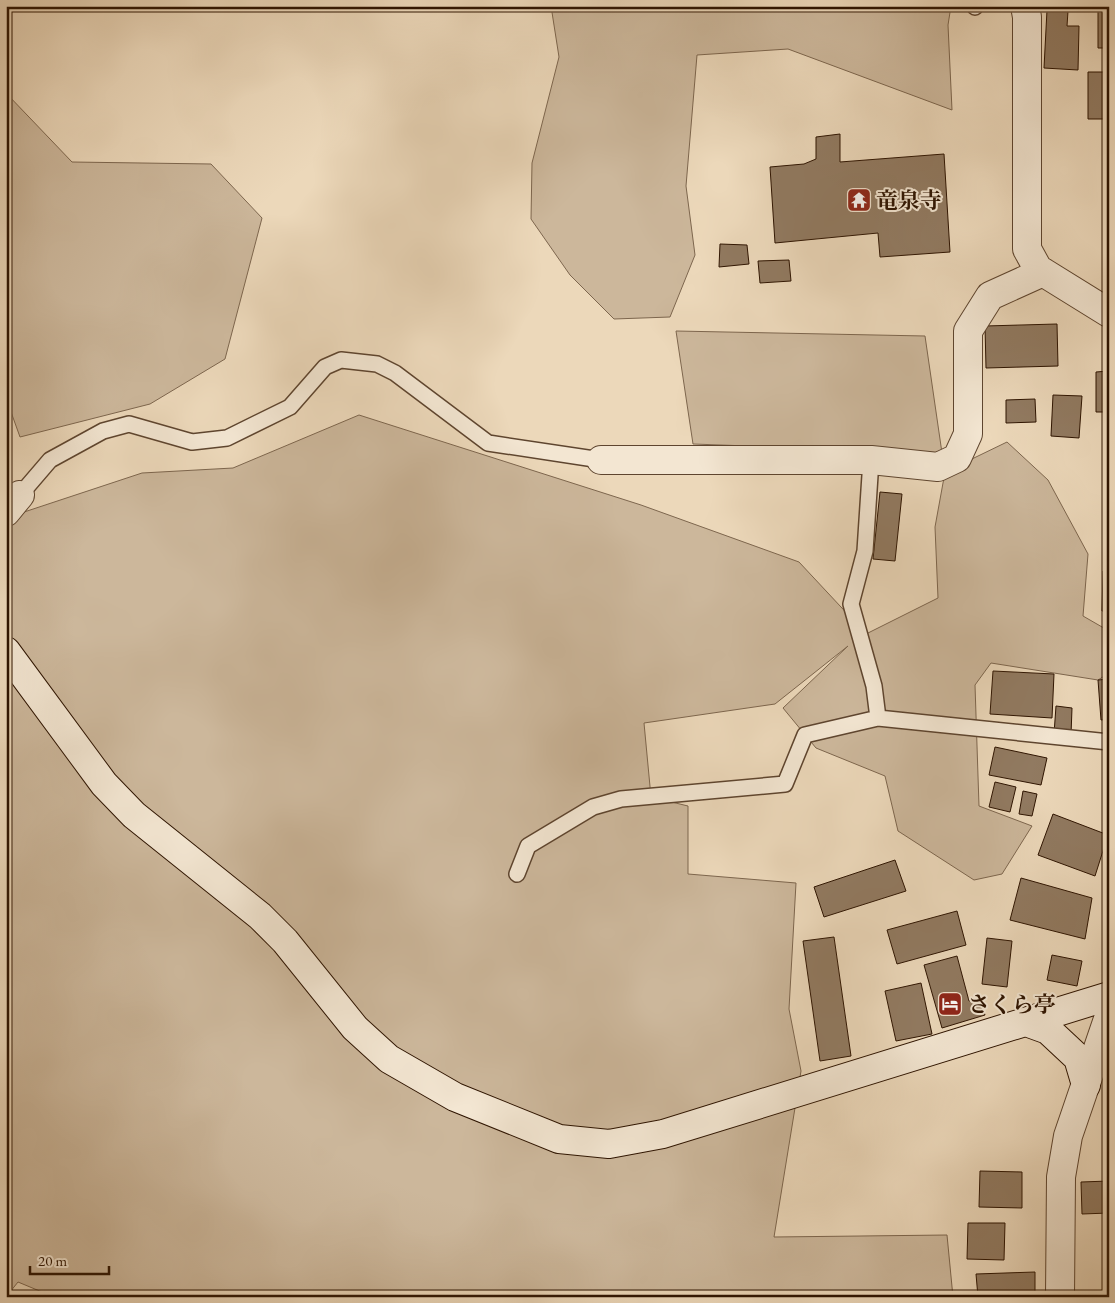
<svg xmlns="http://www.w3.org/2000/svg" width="1115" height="1303" viewBox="0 0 1115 1303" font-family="'EB Garamond','Noto Serif JP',serif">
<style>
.green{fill:#ccb79b;stroke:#7d664e}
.building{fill:#917a61;stroke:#2e1401}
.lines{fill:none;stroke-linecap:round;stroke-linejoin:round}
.lane-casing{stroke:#5e452f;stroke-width:18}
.street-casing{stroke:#5e452f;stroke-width:30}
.secondary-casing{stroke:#2e1401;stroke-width:30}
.lane{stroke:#f3e6d2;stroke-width:15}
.street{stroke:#f3e6d2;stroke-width:28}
.secondary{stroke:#f3e6d2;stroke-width:28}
.labels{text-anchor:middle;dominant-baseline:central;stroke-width:4;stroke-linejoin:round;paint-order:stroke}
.poi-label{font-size:22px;font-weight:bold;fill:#2e1401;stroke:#f3e6d2;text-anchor:start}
</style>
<rect width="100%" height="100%" fill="#ecd8ba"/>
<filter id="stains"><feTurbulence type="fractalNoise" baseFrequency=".004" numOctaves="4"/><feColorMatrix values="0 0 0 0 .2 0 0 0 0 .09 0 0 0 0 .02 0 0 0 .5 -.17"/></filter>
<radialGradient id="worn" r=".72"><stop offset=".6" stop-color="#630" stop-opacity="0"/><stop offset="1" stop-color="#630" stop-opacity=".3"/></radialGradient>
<path class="green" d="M551,6H951L948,25L952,110L788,49L697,55L686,186L695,255L670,317L614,319L570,275L531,219L532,163L559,57Z
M6,93L72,162L211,164L262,218L225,359L150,404L20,437L6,398Z
M676,331L925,336L942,453L693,444Z
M359,415L641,505L799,562L855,622L856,639L938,598L935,527L945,472L1007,442L1048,480L1088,554L1083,616L1109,631V673L1098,680L991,663L975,685L979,806L1032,826L1002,874L974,880L898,831L885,776L816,748L783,708L848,646L775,704L644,723L651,797L688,806V874L796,883L789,1009L801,1071L774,1237L947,1235L953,1297H54L18,1282L6,1297V520L9,517L142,473L233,468Z"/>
<path class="building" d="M1047,10L1068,11L1067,26H1079L1078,70L1044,68Z
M1098,11H1109V48H1098Z
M1088,72H1109V119H1088Z
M840,134V162L944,154L950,252L880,257L878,233L775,243L770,167L804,164L816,159V137Z
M720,244L747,245L749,264L719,267Z
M789,260L791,281L760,283L758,261Z
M1057,324L1058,366L986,368L985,326Z
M1109,371V412H1096V372Z
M1053,395L1082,396L1079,438L1051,436Z
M1035,399L1036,422L1006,423V400Z
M880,492L902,494L895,561L873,559Z
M1103,571H1109V611H1102Z
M993,671L1054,674L1052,718L990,714Z
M1109,679V719L1101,720L1098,680Z
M1056,706L1072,708L1071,735L1054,734Z
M995,747L1047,758L1041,785L989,775Z
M995,782L1016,787L1010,812L989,807Z
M1023,791L1037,794L1032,816L1019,814Z
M1053,814L1108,835L1095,876L1038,855Z
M895,860L906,891L824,917L814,887Z
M1021,878L1092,898L1085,939L1010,920Z
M957,911L966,945L897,964L887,930Z
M834,937L851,1056L820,1061L803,941Z
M987,938L1012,941L1007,987L982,984Z
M1052,955L1082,961L1077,986L1047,980Z
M957,956L969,1001L980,998L985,1015L942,1028L924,965Z
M921,983L932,1034L896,1041L885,991Z
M980,1171L1022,1172V1208L979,1207Z
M1109,1181V1213L1082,1214L1081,1182Z
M968,1223H1005L1004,1260L967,1259Z
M1035,1272V1297H978L976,1274Z"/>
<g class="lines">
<defs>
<path id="lane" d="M975,6V7
M871,460L865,551L851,604L874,686L878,718
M20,495L50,460L103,431L129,424L192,442L227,438L290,407L325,367L341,360L377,364L395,373L488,443L601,460
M517,874L528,846L593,807L621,799L785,784L805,735L878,718L1109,742"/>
<path id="street" d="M1025,6L1027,17V249L1038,269L1109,313
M601,460H871L938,467L957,458L968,434V331L990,296L1043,272
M6,512L20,495
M1060,1297L1061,1177L1068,1136L1109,1016"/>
<path id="secondary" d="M6,651L104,784L134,815L260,916L285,941L355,1028L389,1059L455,1097L559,1139L609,1144L663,1134L1109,996
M1026,1022L1048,1030L1078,1058L1086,1085"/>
</defs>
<use href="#lane" class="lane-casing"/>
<use href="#street" class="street-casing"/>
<use href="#secondary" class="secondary-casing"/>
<use href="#lane" class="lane"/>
<use href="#street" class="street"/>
<use href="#secondary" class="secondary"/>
</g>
<defs>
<symbol id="temple-square" viewBox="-11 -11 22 22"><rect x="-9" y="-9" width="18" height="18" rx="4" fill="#8f2418" stroke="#f3e6d2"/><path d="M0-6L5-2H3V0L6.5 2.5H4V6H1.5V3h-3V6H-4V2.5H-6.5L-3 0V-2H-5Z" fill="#fff"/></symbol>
<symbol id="hotel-square" viewBox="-11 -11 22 22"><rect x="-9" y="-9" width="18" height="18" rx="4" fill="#8f2418" stroke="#f3e6d2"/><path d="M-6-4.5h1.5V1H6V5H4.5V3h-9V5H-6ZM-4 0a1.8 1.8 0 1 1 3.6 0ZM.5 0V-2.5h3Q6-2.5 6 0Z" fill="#fff"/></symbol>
</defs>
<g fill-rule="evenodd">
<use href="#temple-square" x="845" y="186" width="28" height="28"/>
<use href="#hotel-square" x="936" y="990" width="28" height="28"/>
</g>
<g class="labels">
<g class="poi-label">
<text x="876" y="200">竜泉寺</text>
<text x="968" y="1004">さくら亭</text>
</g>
</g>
<rect width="1115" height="1303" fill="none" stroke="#ecd8ba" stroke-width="25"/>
<rect x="8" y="8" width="1100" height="1288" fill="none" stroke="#2e1401" stroke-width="2.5"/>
<rect x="12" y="12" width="1090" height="1278" fill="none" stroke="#2e1401"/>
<path d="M30 1266v8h79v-8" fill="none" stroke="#2e1401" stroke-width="2.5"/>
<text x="38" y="1266" font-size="15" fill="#2e1401" stroke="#f3e6d2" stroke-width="4" paint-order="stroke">20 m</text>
<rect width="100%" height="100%" filter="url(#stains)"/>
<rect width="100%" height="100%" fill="url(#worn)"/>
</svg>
